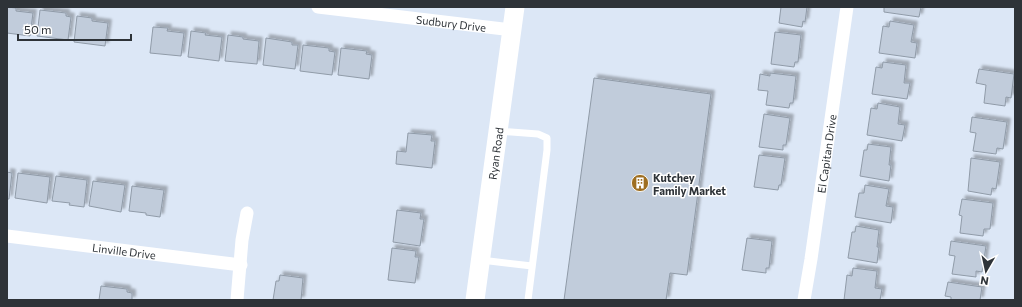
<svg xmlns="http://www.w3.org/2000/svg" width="1022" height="307" viewBox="0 0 1022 307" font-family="Commissioner,sans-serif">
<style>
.building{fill:#c1ccdb;stroke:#909ba8;filter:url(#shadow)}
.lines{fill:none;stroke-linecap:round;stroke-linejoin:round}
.lane{stroke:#fff;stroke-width:7}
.street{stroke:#fff;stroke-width:13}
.secondary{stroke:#fff;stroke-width:19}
.labels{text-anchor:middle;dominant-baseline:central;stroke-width:3;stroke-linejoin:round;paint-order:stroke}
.street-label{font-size:11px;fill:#2e3338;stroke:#fff}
.poi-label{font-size:11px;font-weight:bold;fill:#2e3338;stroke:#fff;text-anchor:start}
</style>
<defs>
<filter id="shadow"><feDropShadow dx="3.5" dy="-3.5" stdDeviation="1" flood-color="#0004"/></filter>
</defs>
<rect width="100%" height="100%" fill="#dce7f6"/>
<path class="building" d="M7,7L16,8V11L33,13L30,36L7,33Z
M781,7H807L805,22L803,21L802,27L779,23Z
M884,7H921L919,17L884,12Z
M40,10L66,13V16L71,17L68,40L37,36Z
M77,16L92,18V21L108,23L105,46L74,42Z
M890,21L914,25L911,42L917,43L915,58L879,53L883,26L889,27Z
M153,27L168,28L167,31L184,33L181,56L150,53Z
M191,31L206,33L205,35L222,37L219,61L188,57Z
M775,32L801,35L798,62H795L794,67L771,64Z
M228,35L243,37V39L259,41L257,64L225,61Z
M266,38L292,42V45H298L295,69L263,65Z
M303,45L329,48V51L335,52L332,75L300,71Z
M341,48L367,51L366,54L372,55L369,79L338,75Z
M883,62L906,65L904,83H910L907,99L872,94L876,67L882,68Z
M979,69L1014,74L1011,98L1006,97L1005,106L984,103L986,85L976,83Z
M770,73L796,76L793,103H790L789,108L766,105L768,91L758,90L760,74L770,76Z
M594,78L711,94L687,275L670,273L666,300H564Z
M878,103L900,107L898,124L905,125L902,141L867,135L871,108L877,109Z
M764,114L790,118L786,145H783V150L759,147Z
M972,117L1007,122L1003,149L997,148L996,154L973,151L976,133L970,132Z
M408,133L432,135L431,141H435L432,168L396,164L397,151L406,152Z
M868,144L891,147L889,165H891L889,181L860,176L864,150H867Z
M759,155L785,158L781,185H779L778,190L754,187Z
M971,158L1000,162L996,189L992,188L991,195L968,191Z
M7,172L12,173L9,199H7Z
M18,173L50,177L47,203L15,198Z
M56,176L87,180L84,207L69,205L70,203L52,201Z
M93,181L125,185L121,212L89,206Z
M865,185L889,189L886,206L893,207L891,223L855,217L859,193H864Z
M132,186L164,190L160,217L146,215V213L129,211Z
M962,199L993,203L990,229H984L983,236L960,233L962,216L959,215Z
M397,210L421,213L420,219H424L420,246L393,242Z
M856,226L879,230L877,247H879L877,263L848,258L852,232H855Z
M747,238L772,241L769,268H766V273L742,270Z
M951,241L986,246L982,272L976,271V277L952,274L955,256L949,255Z
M392,248L416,251L415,257H419L415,283L388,280Z
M853,268L877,271L875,288L882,289L880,300H844L847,275L852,276Z
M280,275L303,278L301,300H273L276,281H279Z
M948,282L982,287L980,300H951V297L945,296Z
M101,286L127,289V292L132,293V300H99Z"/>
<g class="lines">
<path class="lane" d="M498,131L538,134L547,138V150L528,300
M481,260L532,266"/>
<g class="street">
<path id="s1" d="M318,7L512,30"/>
<path id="s2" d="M7,236L241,265"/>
<path d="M237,300L242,240L247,213"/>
<path id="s3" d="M804,300L811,259L847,7"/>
</g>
<path class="secondary" id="s4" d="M475,300L515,7"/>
</g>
<defs>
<symbol id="building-disc" viewBox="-11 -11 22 22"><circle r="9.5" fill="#9e6e21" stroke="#fff"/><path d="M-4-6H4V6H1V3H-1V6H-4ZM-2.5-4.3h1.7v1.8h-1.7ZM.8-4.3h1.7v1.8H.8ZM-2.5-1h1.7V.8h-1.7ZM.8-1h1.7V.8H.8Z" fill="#fff"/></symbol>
</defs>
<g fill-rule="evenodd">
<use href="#building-disc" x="630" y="173" width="20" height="20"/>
</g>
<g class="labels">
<g class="street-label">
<text stroke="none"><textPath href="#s1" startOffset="134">Sudbury Drive</textPath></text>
<text stroke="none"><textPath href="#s4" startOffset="148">Ryan Road</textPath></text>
<text stroke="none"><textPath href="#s3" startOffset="148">El Capitan Drive</textPath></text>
<text stroke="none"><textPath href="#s2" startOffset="118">Linville Drive</textPath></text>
</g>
<g class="poi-label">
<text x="653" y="177">Kutchey<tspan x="653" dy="13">Family Market</tspan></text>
</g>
</g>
<rect width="1022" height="307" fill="none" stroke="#2e3338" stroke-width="16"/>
<g transform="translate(986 271) rotate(189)" stroke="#ffffff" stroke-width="3" paint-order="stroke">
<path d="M0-3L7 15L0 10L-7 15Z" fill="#2e3338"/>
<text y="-6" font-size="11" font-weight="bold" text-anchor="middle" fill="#2e3338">N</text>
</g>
<path d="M18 34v6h113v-6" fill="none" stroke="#2e3338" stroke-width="2"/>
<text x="24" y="34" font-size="12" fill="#2e3338" stroke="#ffffff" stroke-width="3" paint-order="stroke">50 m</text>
</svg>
